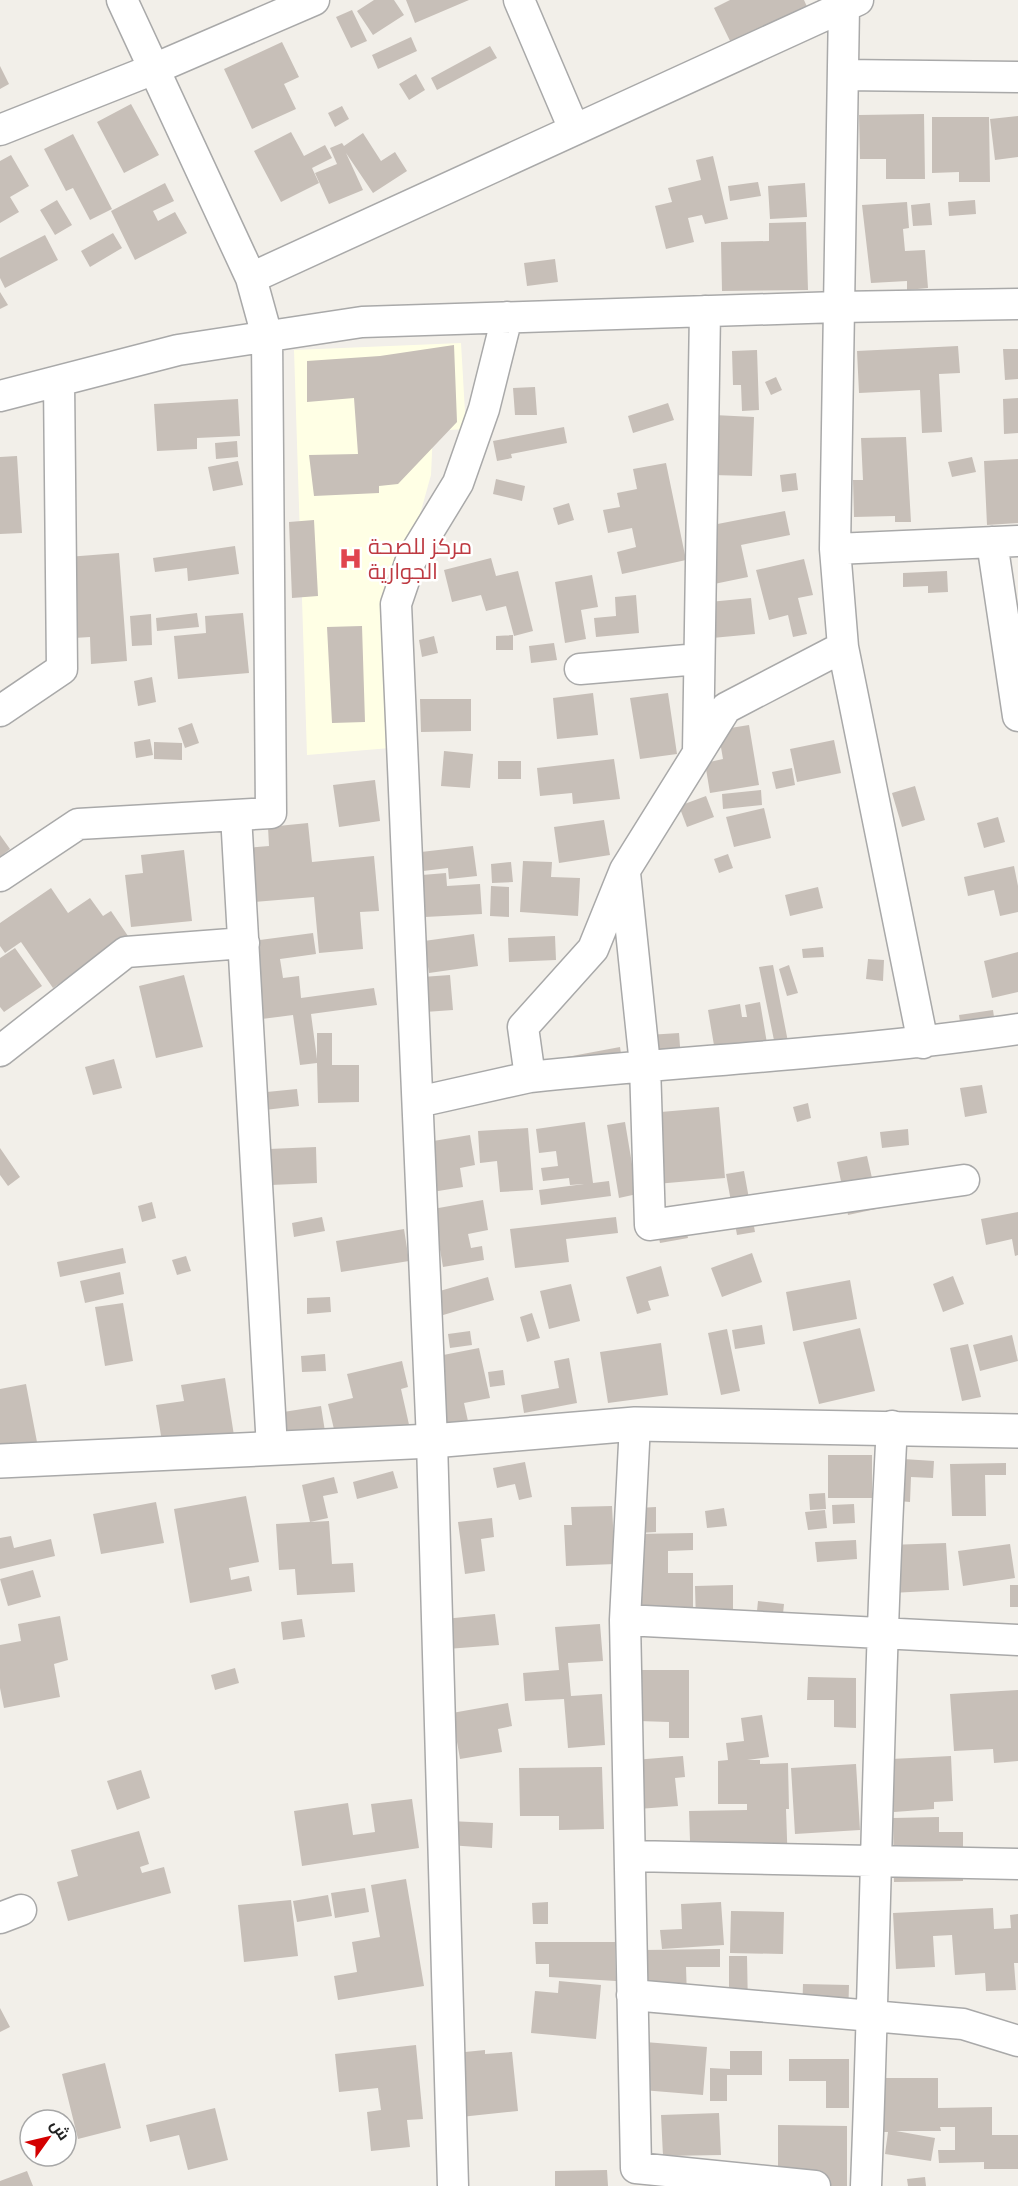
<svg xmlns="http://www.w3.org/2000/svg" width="1018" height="2186" viewBox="0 0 1018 2186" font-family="Figtree,Cairo,sans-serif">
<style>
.education{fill:#ffffe5}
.building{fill:#c7bfb8}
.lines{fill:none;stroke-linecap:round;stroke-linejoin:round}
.minor-casing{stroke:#a9a9a9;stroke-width:33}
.tertiary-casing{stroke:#a9a9a9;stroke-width:36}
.minor{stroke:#fff;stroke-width:30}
.tertiary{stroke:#fff;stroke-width:33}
.labels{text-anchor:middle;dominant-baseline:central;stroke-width:5;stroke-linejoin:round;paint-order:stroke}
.health-label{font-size:22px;fill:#be3a42;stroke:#fff;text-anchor:start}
</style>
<rect width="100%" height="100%" fill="#f2efe9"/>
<path class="education" d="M461,343L466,429L433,431L431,475L419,518L382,601L390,748L307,755L294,350Z"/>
<path class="building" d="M374,0H394L404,15L373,35L357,11Z
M406,0H469L415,23Z
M730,0H804L808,9L732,45L714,8Z
M352,10L367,41L351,48L336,17Z
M411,37L417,51L378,69L372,55Z
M282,42L299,77L284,84L296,109L252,129L224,69Z
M490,46L497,58L437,90L431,78Z
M0,66L9,84L0,89Z
M416,74L425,90L409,100L399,84Z
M131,104L159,155L124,173L97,122Z
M342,106L349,119L335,127L328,113Z
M924,114L925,179H886V159H860L859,115Z
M1018,116V157L995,160L990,119Z
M932,117H989L990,182H959V172L932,173Z
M291,132L304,156L325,145L332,158L312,168L319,183L281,202L254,151Z
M363,133L381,161L395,152L407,171L373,193L346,153L363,190L329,204L315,173L337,164L330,148L342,143L344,146Z
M73,134L112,209L90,220L73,188L66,191L44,149Z
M11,155L29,186L10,197L19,212L0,223V161Z
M713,156L728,219L705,224L702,215L688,218L694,242L666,249L655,206L672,202L668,188L701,180L696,160Z
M758,182L761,196L730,201L728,186Z
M165,183L174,201L153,211L158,221L175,212L187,233L135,260L111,211Z
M805,183L807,217L770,219L768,186Z
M57,200L72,225L55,235L40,210Z
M975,200L976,214L949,216L948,202Z
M907,202L909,228L903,229L905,251L925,250L928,288L907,290V281L871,283L862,205Z
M930,203L932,225L913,226L911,205Z
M806,222L808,290L722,291L721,242L769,241V223Z
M113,233L122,248L90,267L81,251Z
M45,235L58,260L5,288L0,278V258Z
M555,259L558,282L527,286L524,263Z
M0,292L8,305L0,309Z
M454,345L457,422L398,484L379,486V493L314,496L309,455L358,454L354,398L307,402V361L380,356Z
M958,346L960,373L939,374L942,432L922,433L920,390L859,393L857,351Z
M1003,349H1018V379L1005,380Z
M757,350L759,410L742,411L741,385H733L732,351Z
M776,377L782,390L771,395L765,382Z
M535,387L537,415H515L513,388Z
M1018,398V433L1004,434L1003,399Z
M238,399L240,436L197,438V449L157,451L154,404Z
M668,403L674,420L633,433L628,416Z
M714,415L754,417L752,476L712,475Z
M564,427L567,443L511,454L512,458L497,461L493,441Z
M906,437L911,522H895V516L854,517L853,480H863L861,438Z
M237,441L238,457L216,459L215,443Z
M17,456L22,533L0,534V457Z
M972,457L976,472L952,477L948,462Z
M1018,459V523L987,525L984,461Z
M238,461L243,485L213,491L208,467Z
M666,463L686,560L622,574L617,552L636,547L632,528L608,533L603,510L620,507L617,493L637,489L633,469Z
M796,473L798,490L782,492L780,475Z
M496,479L525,486L522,501L493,494Z
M569,503L574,520L558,525L553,508Z
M785,511L790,535L741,545L748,577L714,584L702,527Z
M314,520L318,596L292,598L289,522Z
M235,546L239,574L188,581L187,568L155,572L153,558Z
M119,553L127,661L91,664L90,637L74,638L67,557Z
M491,558L496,576L518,571L533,631L514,636L506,606L486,611L481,595L452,602L444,570Z
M804,559L813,595L798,598L807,634L793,637L788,615L769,620L756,570Z
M947,571L948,592L928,593V586L903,587V573Z
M592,575L598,607L581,610L586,639L565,643L555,582Z
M636,595L639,633L596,637L594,618L616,616L615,597Z
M751,598L755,634L712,638L709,602Z
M197,613L199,627L157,631L156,618Z
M243,613L249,673L178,679L174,636L206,633L205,616Z
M151,614L152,645L132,646L130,616Z
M362,626L365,722L332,723L327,627Z
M513,635V650H496V636Z
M434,636L438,653L422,657L419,640Z
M554,643L557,660L531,663L529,646Z
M152,677L156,702L138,706L134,681Z
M593,693L598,735L557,739L553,698Z
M668,693L677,754L640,759L630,698Z
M420,699H471V731L421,732Z
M192,723L199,743L185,748L178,728Z
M749,725L759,785L710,793L705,763L723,759L718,730Z
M150,739L153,755L136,758L134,742Z
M834,740L841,773L797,782L790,749Z
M154,742L182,743V760L154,759Z
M444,751L473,754L470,788L441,786Z
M614,759L620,799L573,804L572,793L540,796L537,768Z
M498,761H521V779H498Z
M792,768L795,785L776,789L772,772Z
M375,780L380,821L339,827L333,785Z
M915,786L925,820L902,827L892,793Z
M761,790L762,805L723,809L722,794Z
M706,796L714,817L687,827L679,806Z
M764,808L771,838L734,847L726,817Z
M998,817L1005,842L984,848L977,823Z
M604,820L610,855L559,863L554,827Z
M308,823L312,862L374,856L379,911L360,912L363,949L319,953L314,897L241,903L246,848L269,846L268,827Z
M0,835L10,849L0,857Z
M473,846L477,876L449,879L448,868L423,871L421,852Z
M184,850L192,921L131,927L125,875L143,873L141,855Z
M728,854L733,868L719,873L714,859Z
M523,861L552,862L551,877L580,878L578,916L520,912Z
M511,862L513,882L492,883L491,864Z
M1014,866L1018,886V912L1000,916L994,890L968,896L964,877Z
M446,873L447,886L480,884L482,914L425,917L422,875Z
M491,886L509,887V917L490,916Z
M818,887L823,908L790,916L785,895Z
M51,888L68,913L90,898L103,916L111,911L128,936L53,988L21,942L5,953L0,946V923Z
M313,933L316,954L280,959L283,978L299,976L301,998L374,988L377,1005L311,1014L317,1059V1033H332V1065H359V1102L318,1103L317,1063L300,1065L293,1015L247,1021L236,943Z
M474,934L478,966L429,973L424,941Z
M555,936L556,960L509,962L508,938Z
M823,947L824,957L803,958L802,949Z
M15,948L42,986L4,1012L0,1007V958Z
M1018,952V992L992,998L984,961Z
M868,959L884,960L883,981L866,979Z
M773,965L789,1047L776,1050L759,967Z
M789,965L798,993L787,996L779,969Z
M184,975L203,1047L156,1058L139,986Z
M450,975L453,1010L425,1012L422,977Z
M760,1002L769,1055L717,1063L708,1010L740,1004L742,1017H747L745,1005Z
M993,1010L996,1031L962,1035L959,1015Z
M679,1033L681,1060L650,1062L648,1035Z
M620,1047L623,1066L560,1078L556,1059Z
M114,1059L122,1088L93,1095L85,1067Z
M982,1085L987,1113L965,1117L960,1088Z
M297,1089L299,1106L247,1112L245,1094Z
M808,1103L811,1118L797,1122L793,1107Z
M719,1107L725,1178L656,1184L649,1113Z
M585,1122L593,1183L609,1181L611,1196L541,1205L539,1190L584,1184L570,1185L569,1178L543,1181L541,1168L558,1166L556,1151L539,1153L536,1129Z
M625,1122L637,1194L619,1198L607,1125Z
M528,1128L533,1190L500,1192L497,1161L480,1163L478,1131Z
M908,1129L909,1145L882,1148L880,1132Z
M470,1135L475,1165L460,1168L463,1187L432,1192L427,1142Z
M316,1147L317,1183L271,1185L269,1149Z
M0,1148L20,1177L8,1186L0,1175Z
M867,1156L872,1178L898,1173L904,1203L848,1215L837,1162Z
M744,1171L755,1232L737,1235L726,1174Z
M483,1200L488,1230L468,1234L471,1248L482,1246L484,1260L443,1267L433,1209Z
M152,1202L156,1218L142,1222L138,1206Z
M1018,1212V1255L1015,1256L1012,1239L986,1245L981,1219Z
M322,1217L325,1231L294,1237L292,1223Z
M616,1217L618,1233L566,1239L569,1262L515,1268L510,1229Z
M684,1220L688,1238L660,1243L656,1225Z
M404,1229L409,1261L341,1272L336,1241Z
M123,1248L126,1263L60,1277L57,1262Z
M752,1253L762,1282L722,1297L711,1268Z
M186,1256L191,1271L177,1275L172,1260Z
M661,1266L669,1296L648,1301L651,1310L637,1314L626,1277Z
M120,1272L124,1294L85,1303L80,1281Z
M953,1276L964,1304L943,1312L933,1284Z
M488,1277L494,1300L433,1318L426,1295Z
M850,1280L857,1319L793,1331L786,1292Z
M571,1284L580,1321L549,1329L540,1291Z
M330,1297L331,1312L307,1314V1298Z
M123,1303L133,1361L105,1366L95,1307Z
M532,1313L540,1338L527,1342L520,1317Z
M762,1325L765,1344L735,1349L732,1330Z
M860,1328L875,1391L819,1404L803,1342Z
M727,1329L740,1391L721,1395L708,1333Z
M470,1331L472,1345L450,1348L448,1334Z
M1012,1335L1018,1361L980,1371L973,1345Z
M661,1343L668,1395L608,1403L600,1352Z
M968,1344L981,1397L962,1401L950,1348Z
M479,1348L490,1398L464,1403L468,1421L443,1427L428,1358Z
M325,1354L326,1371L302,1372L301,1356Z
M569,1358L577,1403L524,1413L521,1395L559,1388L554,1361Z
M402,1361L408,1387L401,1389L410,1429L338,1446L328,1404L353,1398L347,1374Z
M503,1370L505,1385L490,1387L488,1372Z
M225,1378L235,1442L164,1454L156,1405L184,1401L181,1385Z
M26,1384L37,1442L0,1449V1389Z
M321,1406L326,1438L276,1446L271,1414Z
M828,1455H872V1498H828Z
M888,1458L934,1461L933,1478L911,1477L910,1502L886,1500Z
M525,1462L532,1497L519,1500L515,1484L497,1488L493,1468Z
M1006,1463V1475H985L986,1516H952L950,1464Z
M393,1471L398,1488L357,1499L353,1482Z
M334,1477L338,1493L323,1496L328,1518L310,1522L329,1521L332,1564L353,1563L355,1592L297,1595L295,1569L279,1570L276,1524L310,1522L302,1485Z
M825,1493L826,1509L810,1510L809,1494Z
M246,1496L259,1562L229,1568L231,1580L249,1576L252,1591L190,1603L174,1509Z
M156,1502L164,1543L101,1554L93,1514Z
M854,1504L855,1523L833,1524L832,1505Z
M612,1506L615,1564L566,1566L564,1525H572L571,1507Z
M656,1507V1532L639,1533L638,1508Z
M724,1508L727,1526L707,1528L705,1511Z
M825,1510L827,1528L808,1530L805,1512Z
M492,1518L494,1537L481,1539L485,1571L465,1574L458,1522Z
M693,1533V1550L668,1551V1573H693V1635L637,1636L636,1534Z
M11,1536L14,1548L51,1539L55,1556L0,1569V1538Z
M856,1540L857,1559L817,1562L815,1542Z
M946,1543L949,1590L891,1593L889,1545Z
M1010,1544L1015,1578L963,1586L958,1551Z
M33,1570L41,1597L8,1606L0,1579Z
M733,1585V1638L696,1623L695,1586Z
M1010,1585H1018V1607H1010Z
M758,1601L784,1604L780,1643L754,1641Z
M495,1614L499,1645L447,1649L444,1619Z
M60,1616L68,1660L54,1664L60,1697L4,1708L0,1688V1645L21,1641L18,1624Z
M302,1619L305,1637L283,1640L281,1622Z
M600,1624L603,1661L568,1663L571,1696L602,1694L605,1745L568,1748L564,1699L525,1701L523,1673L559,1670L555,1627Z
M235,1668L239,1683L215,1690L211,1675Z
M639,1670H689V1738H669V1722L639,1721Z
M808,1677L856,1678V1728L834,1727V1700H807Z
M1018,1690V1761L994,1763L993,1749L954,1751L950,1694Z
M508,1703L512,1726L498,1729L502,1752L460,1759L452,1713Z
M762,1715L769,1757L747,1760H760V1764L788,1763L789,1809H786L788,1868L691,1870L689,1811L747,1810V1804H718V1761L728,1760L726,1743L744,1741L741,1718Z
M683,1756L685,1777L675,1778L678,1806L638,1809L634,1760Z
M951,1756L953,1801L934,1802V1809L894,1812L891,1759Z
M856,1764L860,1830L795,1834L791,1768Z
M602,1767L604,1829L559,1830V1816H520L519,1768Z
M141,1770L150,1798L117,1810L107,1781Z
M412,1799L419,1848L302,1866L294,1811L348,1803L353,1835L375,1832L371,1804Z
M939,1817V1832H963V1881L894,1882L893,1818Z
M449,1821L493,1823L492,1848L448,1845Z
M139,1831L149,1864L140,1867L142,1873L164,1867L171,1893L68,1921L57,1882L78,1876L71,1850Z
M406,1879L424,1986L338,2000L334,1976L357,1972L352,1942L380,1937L371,1885Z
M365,1888L369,1912L335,1918L331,1893Z
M328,1895L332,1916L297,1922L293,1901Z
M291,1900L298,1956L244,1962L238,1905Z
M548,1902V1924H533L532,1903Z
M721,1902L724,1945L662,1949L660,1930L682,1929L681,1904Z
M993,1908L994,1929L1011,1928L1010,1915L1018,1914V1963H1014L1016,1990L986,1991L985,1973L955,1975L952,1935L933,1936L935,1967L896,1969L893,1913Z
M731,1911L784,1912L783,1954L730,1953Z
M535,1942H615L616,1981L549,1977V1964H536Z
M720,1949V1967H686L687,1997H644V1950Z
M729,1956H747L748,2009L729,2010Z
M559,1981L601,1985L596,2039L531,2033L535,1991L558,1993Z
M803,1984L849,1985L848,2019L802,2017Z
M0,2008L10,2027L0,2032Z
M645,2042L707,2047L703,2095L642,2090Z
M416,2045L423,2119L407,2120L410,2147L371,2151L367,2112L381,2110L378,2088L339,2092L335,2054Z
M485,2050V2054L512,2052L518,2111L451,2118L445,2054Z
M730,2051H762V2075H727V2101H710V2068L730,2069Z
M789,2059H849V2108H826V2081H789Z
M105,2063L121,2128L78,2139L62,2074Z
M884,2078H938V2108L992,2107V2135H1018V2169H984V2162L939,2163L938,2150H955V2127H940L941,2131H896L935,2138L931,2161L885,2154L888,2132H884Z
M215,2108L228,2160L188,2170L179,2135L150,2142L146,2125Z
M719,2113L721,2155L663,2156L661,2115Z
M778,2125L847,2126V2186H778Z
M607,2170L608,2186H555V2171Z
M27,2171L33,2186H0V2181Z
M925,2177L926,2186H908L907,2179Z"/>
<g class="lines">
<defs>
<path id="minor" d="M519,0L574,129
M842,0L844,6L835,549L843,647L923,1043
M843,75L1018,77
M0,130L154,69L314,0
M251,278L858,0
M0,396L178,350L362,322L838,307L1018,304
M992,542L1018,716
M835,549L1018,541
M843,647L726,708L625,870L593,949L523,1027L530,1077C692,1060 856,1053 1018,1029
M580,669L699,659
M0,711L62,669L59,381
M698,752L705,311
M236,815L272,1448
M625,873L645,1065L650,1225L964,1180
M0,876L78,824L271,813L267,336L251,278L122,0
M0,1051L126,952L244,943
M418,1102L530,1077
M635,1424L625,1620L636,2168L815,2186
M625,1620L1018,1640
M630,1856L1018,1864
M0,1918L21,1910
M632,1995L963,2024L1018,2041
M453,2186L432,1441L396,604L411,560L458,483L484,409L507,317
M866,2186C876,1933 878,1679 892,1426"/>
<path id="tertiary" d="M0,1461L432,1441L635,1424L1018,1431"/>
</defs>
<use href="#minor" class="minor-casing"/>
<use href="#tertiary" class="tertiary-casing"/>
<use href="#minor" class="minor"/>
<use href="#tertiary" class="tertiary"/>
</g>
<defs>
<symbol id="hospital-bare" viewBox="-9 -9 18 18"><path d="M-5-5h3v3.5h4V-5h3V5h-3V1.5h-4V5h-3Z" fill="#e0444e" stroke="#fff" stroke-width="2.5" paint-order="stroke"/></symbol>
</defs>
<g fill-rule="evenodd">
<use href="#hospital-bare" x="334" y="542" width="33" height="33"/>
</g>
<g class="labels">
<g class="health-label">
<text x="368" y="546">مركز للصحة<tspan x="368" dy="25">الجوارية</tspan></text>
</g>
</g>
<g transform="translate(48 2138) rotate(56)"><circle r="28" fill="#ffffff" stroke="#a7a7a7" stroke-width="1.5"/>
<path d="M0-4.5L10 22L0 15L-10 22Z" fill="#d40000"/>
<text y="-9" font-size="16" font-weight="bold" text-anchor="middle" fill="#222222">ش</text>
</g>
</svg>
